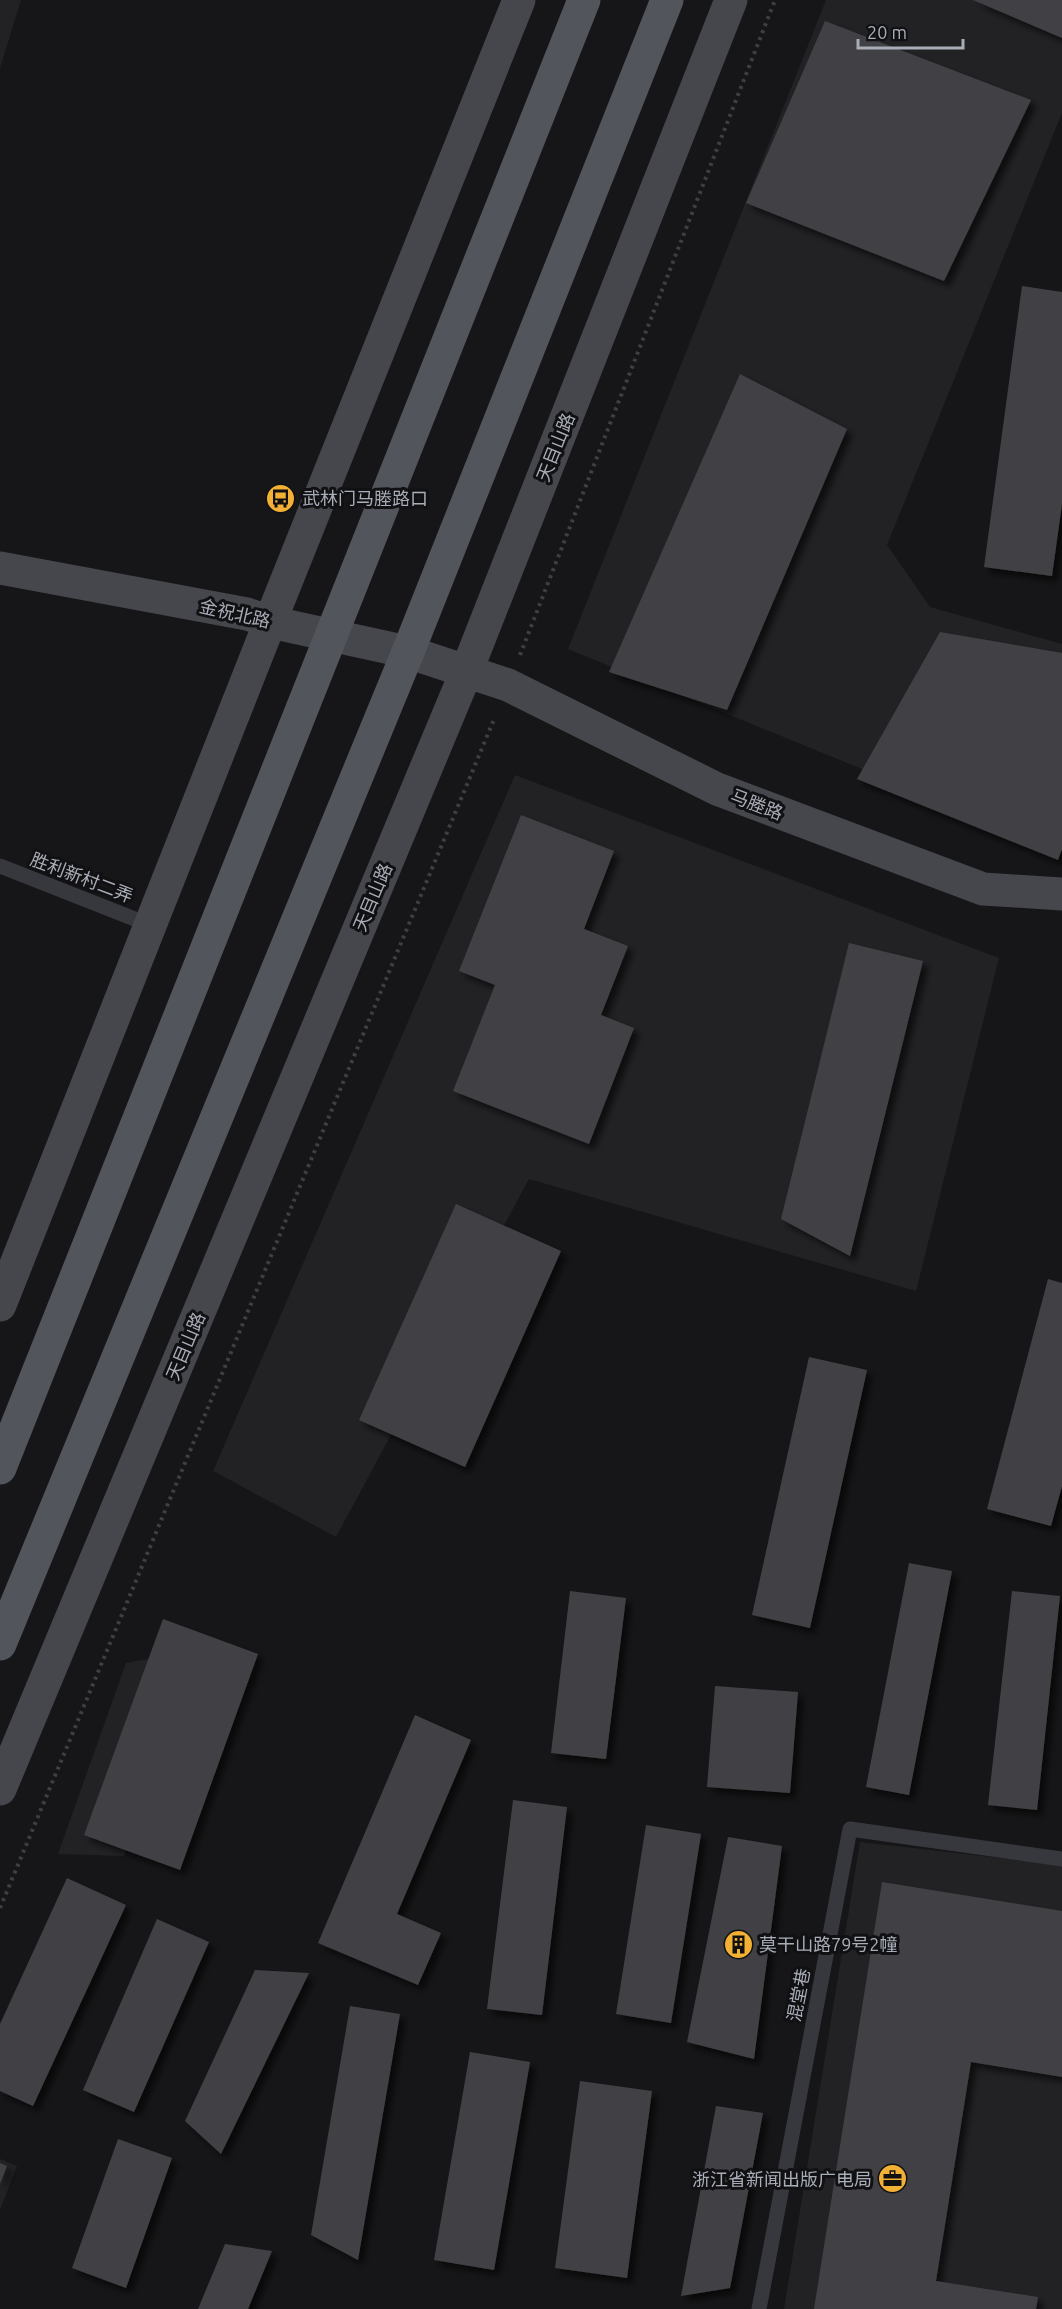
<svg xmlns="http://www.w3.org/2000/svg" width="1062" height="2309" viewBox="0 0 1062 2309" font-family="Ubuntu,'Noto Sans SC',sans-serif">
<style>
.built{fill:#222225}
.building{fill:#404145;filter:url(#shadow)}
.lines{fill:none;stroke-linecap:round;stroke-linejoin:round}
.path{stroke:#3d3f44;stroke-width:4;stroke-dasharray:3 4.5;stroke-linecap:butt}
.lane{stroke:#37383d;stroke-width:15}
.secondary{stroke:#45474d;stroke-width:33}
.primary{stroke:#53555c;stroke-width:33}
.labels{text-anchor:middle;dominant-baseline:central;stroke-width:6;stroke-linejoin:round;paint-order:stroke}
.street-label{font-size:18px;fill:#a8adb8;stroke:#111113}
.poi-label{font-size:18px;fill:#a8adb8;stroke:#111113;text-anchor:start}
</style>
<defs>
<filter id="shadow"><feDropShadow dx="5.5" dy="5.5" stdDeviation="3" flood-color="#0009"/></filter>
</defs>
<rect width="100%" height="100%" fill="#161618"/>
<path class="built" d="M0,0H21L0,68Z
M826,0H1062V113L887,545L930,607L1062,644V839L1058,849L568,649Z
M515,775L999,958L916,1291L529,1179L336,1537L213,1471Z
M198,1650L124,1856L58,1854L126,1663Z
M860,1842L1062,1865V2309H784Z
M0,2159L17,2166L0,2210Z"/>
<path class="building" d="M973,0H1062V38Z
M825,21L1031,100L944,281L746,203Z
M1022,286L1062,292V504L1052,576L984,567Z
M740,374L847,429L727,710L609,672Z
M940,632L1062,653V849L1058,860L857,779Z
M521,815L614,851L584,929L628,946L601,1015L634,1028L589,1144L453,1091L495,985L459,971Z
M849,943L923,961L850,1256L781,1219Z
M456,1204L561,1251L465,1467L359,1420Z
M1048,1279L1062,1283V1486L1051,1526L987,1509Z
M809,1357L867,1370L810,1628L752,1615Z
M909,1563L952,1571L909,1795L866,1787Z
M570,1591L626,1598L606,1759L551,1753Z
M1012,1591L1060,1596L1037,1810L988,1805Z
M163,1619L258,1654L180,1870L84,1835Z
M715,1686L798,1692L790,1793L707,1787Z
M415,1715L471,1740L397,1914L441,1933L418,1985L318,1943Z
M513,1800L567,1807L542,2015L487,2009Z
M646,1825L701,1834L671,2023L616,2014Z
M728,1837L782,1846L754,2059L687,2042Z
M67,1878L126,1905L33,2106L0,2091V2024Z
M882,1882L1062,1911V2077L971,2062L936,2281L1038,2297L1036,2309H814Z
M157,1919L209,1942L134,2112L83,2090Z
M255,1970L309,1973L221,2154L185,2121Z
M350,2006L400,2014L358,2260L311,2235Z
M470,2052L530,2062L494,2270L434,2260Z
M580,2081L652,2091L627,2278L555,2268Z
M716,2106L763,2113L730,2288L681,2296Z
M118,2139L172,2158L126,2288L72,2268Z
M0,2163L7,2166L0,2184Z
M225,2244L272,2251L248,2309H198Z"/>
<g class="lines">
<path class="path" d="M520,655L775,0
M0,1908L495,717"/>
<path class="lane" d="M0,866L150,925
M759,2309L850,1829L1062,1859"/>
<path class="secondary" d="M0,568L247,614L270,622L408,652L508,685L717,789L983,889L1062,894
M0,1305L270,622L519,0
M0,1789L467,670L731,0"/>
<path class="primary" d="M0,1468L584,0
M0,1644L408,652L667,0"/>
</g>
<defs>
<symbol id="bus-disc" viewBox="-11 -11 22 22"><circle r="9.5" fill="#f2b134" stroke="#111113"/><path d="M-5-6H5V4H4V6H2V4H-2V6H-4V4H-5ZM-3.5-4V0h7V-4ZM-3.5 1.2v1.5H-2V1.2ZM2 1.2v1.5H3.5V1.2Z" fill="#111"/></symbol>
<symbol id="building-disc" viewBox="-11 -11 22 22"><circle r="9.5" fill="#f2b134" stroke="#111113"/><path d="M-4-6H4V6H1V3H-1V6H-4ZM-2.5-4.3h1.7v1.8h-1.7ZM.8-4.3h1.7v1.8H.8ZM-2.5-1h1.7V.8h-1.7ZM.8-1h1.7V.8H.8Z" fill="#111"/></symbol>
<symbol id="office-disc" viewBox="-11 -11 22 22"><circle r="9.5" fill="#f2b134" stroke="#111113"/><path d="M-6-3h4V-5.5h4V-3h4V5H-6ZM-1-4.5V-3h2v-1.5ZM-6 0V1H6V0Z" fill="#111"/></symbol>
</defs>
<g fill-rule="evenodd">
<use href="#bus-disc" x="264" y="482" width="33" height="33"/>
<use href="#building-disc" x="722" y="1928" width="33" height="33"/>
<use href="#office-disc" x="876" y="2162" width="33" height="33"/>
</g>
<g class="labels">
<g class="street-label">
<text transform="translate(555 447) rotate(-68)">天目山路</text>
<text transform="translate(235 613) rotate(13)">金祝北路</text>
<text transform="translate(757 804) rotate(21)">马塍路</text>
<text transform="translate(82 877) rotate(21)">胜利新村二弄</text>
<text transform="translate(372 897) rotate(-67)">天目山路</text>
<text transform="translate(185 1346) rotate(-67)">天目山路</text>
<text transform="translate(798 1995) rotate(-79)">混堂巷</text>
</g>
<g class="poi-label">
<text x="302" y="498">武林门马塍路口</text>
<text x="759" y="1944">莫干山路79号2幢</text>
<text x="872" y="2179" text-anchor="end">浙江省新闻出版广电局</text>
</g>
</g>
<path d="M858 39v9h105v-9" fill="none" stroke="#a8adb8" stroke-width="3"/>
<text x="867" y="39" font-size="18" fill="#a8adb8" stroke="#111113" stroke-width="4.5" paint-order="stroke">20 m</text>
</svg>
